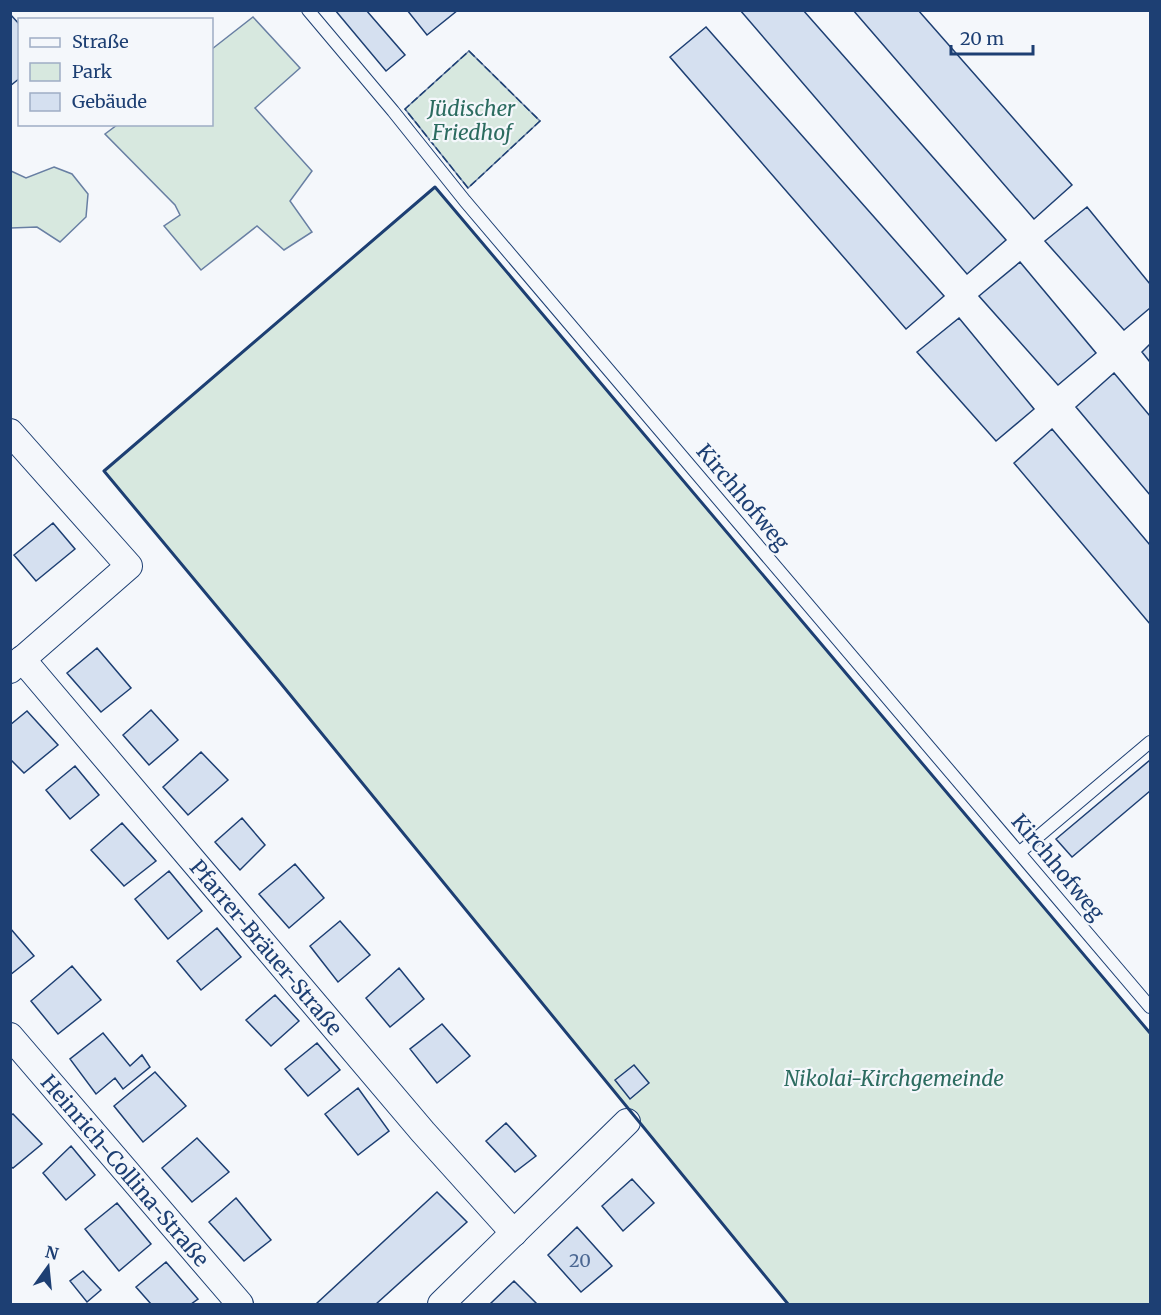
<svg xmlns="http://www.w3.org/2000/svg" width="1161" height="1315" viewBox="0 0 1161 1315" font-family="Merriweather,serif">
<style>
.green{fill:#d7e8df;stroke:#687fa3;stroke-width:1.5}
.building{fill:#d5e0f0;stroke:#1d3f73;stroke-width:1.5}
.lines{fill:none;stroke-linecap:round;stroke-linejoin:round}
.lane-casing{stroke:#1d3f73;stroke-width:14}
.street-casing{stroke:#1d3f73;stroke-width:28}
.lane{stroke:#f4f7fb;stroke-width:12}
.street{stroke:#f4f7fb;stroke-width:26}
.fence{stroke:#1d3f73;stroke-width:1.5;stroke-dasharray:8 3;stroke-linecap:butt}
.wall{stroke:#1d3f73;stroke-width:3}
.labels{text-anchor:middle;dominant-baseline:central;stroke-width:4.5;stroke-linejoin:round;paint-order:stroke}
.number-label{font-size:18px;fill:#4b6792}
.park-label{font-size:21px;font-style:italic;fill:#2c6c60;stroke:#f4f7fb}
.street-label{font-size:21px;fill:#1d3f73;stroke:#f4f7fb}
</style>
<rect width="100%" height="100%" fill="#f4f7fb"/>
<path class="green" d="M253,17L300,68L255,108L312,171L290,201L312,232L284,250L257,226L201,270L164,226L180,215L175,205L105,134L117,125L212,124V49Z
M469,51L540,121L468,188L405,109Z
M54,167L72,174L88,194L86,217L60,242L37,227L11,228V171L26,178Z
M435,187L1150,1033V1304H788L278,680L104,471Z"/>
<path class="building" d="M335,10H366L405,55L386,71Z
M407,10H458L427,35Z
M740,10H803L1006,240L967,274Z
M853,10H918L1072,185L1034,219Z
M10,14L20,25V78L10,86Z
M706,27L944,296L906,329L670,57Z
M1087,207L1150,284V308L1124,330L1045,241Z
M1020,262L1096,353L1058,385L979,296Z
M959,318L1034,409L996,441L917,352Z
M1150,344V362L1142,352Z
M1114,373L1150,416V495L1076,407Z
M1052,429L1150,545V624L1014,463Z
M53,523L75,549L36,581L14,555Z
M97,648L131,688L101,712L67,673Z
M151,710L178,740L149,765L123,735Z
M27,711L58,745L24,773L10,759V725Z
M201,752L228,780L188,815L163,787Z
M1150,760V791L1072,857L1056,839Z
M75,766L99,795L70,819L46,790Z
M242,818L265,845L240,870L215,842Z
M122,823L156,861L124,886L91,850Z
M295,864L324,898L289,928L259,894Z
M169,871L202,911L168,939L135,899Z
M340,921L370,955L338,982L310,946Z
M10,928L34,956L10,975Z
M217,928L241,957L201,990L177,961Z
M72,966L101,1000L58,1034L31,1001Z
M399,968L424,999L390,1027L366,998Z
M275,995L299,1021L271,1046L246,1020Z
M442,1024L470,1056L437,1083L410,1049Z
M103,1033L130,1066L142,1055L150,1067L123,1089L115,1078L96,1094L70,1059Z
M317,1043L340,1070L308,1096L285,1069Z
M634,1065L649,1083L630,1099L615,1080Z
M155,1072L186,1106L143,1142L114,1106Z
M358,1088L389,1131L358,1155L325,1114Z
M13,1114L42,1144L13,1168L10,1166V1116Z
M506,1123L536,1156L515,1172L486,1141Z
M197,1138L229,1172L192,1202L162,1168Z
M71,1146L95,1175L66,1200L43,1173Z
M632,1179L654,1203L623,1231L602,1206Z
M437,1192L467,1222L376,1304H316Z
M236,1198L271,1240L244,1261L209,1222Z
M117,1203L151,1244L119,1271L85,1229Z
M577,1227L612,1266L581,1292L548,1255Z
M166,1262L198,1299L191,1304H151L136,1287Z
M83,1271L101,1290L87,1302L70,1281Z
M514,1281L537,1304H490Z"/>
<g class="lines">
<defs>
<path id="lane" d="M308,10L393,111L465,201L1150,1007
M1020,852L1150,742"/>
<g id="street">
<path d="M10,432L129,566L10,670"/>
<path id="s1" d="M22,659L423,1132L514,1233"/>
<path id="s2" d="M10,1036L240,1304"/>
<path d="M441,1304L627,1122"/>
</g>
</defs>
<use href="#lane" class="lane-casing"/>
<use href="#street" class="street-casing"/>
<use href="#lane" class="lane"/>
<use href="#street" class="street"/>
<path class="fence" d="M469,51L540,121L468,188L405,109Z"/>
<path class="wall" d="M788,1304L278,680L104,471L435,187L1150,1033"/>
</g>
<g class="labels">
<g class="number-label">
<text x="580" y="1260">20</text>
</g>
<g class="park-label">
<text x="472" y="108">Jüdischer<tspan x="472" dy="24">Friedhof</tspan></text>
<text x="894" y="1078">Nikolai-Kirchgemeinde</text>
</g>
<g class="street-label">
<text transform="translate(743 497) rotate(50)">Kirchhofweg</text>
<text transform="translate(1058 867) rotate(50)">Kirchhofweg</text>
<text stroke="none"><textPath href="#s1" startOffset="378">Pfarrer-Bräuer-Straße</textPath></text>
<text stroke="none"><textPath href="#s2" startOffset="177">Heinrich-Collina-Straße</textPath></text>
</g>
</g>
<rect width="1161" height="1315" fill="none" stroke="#1d3f73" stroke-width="24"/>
<rect x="18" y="18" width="195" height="108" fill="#f4f7fb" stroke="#9eadc5" stroke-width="1.5"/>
<rect x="30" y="38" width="30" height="9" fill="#f4f7fb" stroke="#9eadc5" stroke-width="1.5"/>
<text x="72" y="48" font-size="18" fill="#1d3f73">Straße</text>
<rect x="30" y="63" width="30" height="18" fill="#d7e8df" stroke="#9eadc5" stroke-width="1.5"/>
<text x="72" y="78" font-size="18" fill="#1d3f73">Park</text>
<rect x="30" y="93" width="30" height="18" fill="#d5e0f0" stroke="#9eadc5" stroke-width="1.5"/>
<text x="72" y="108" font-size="18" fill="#1d3f73">Gebäude</text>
<g transform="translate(48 1267) rotate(15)" stroke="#f4f7fb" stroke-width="4.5" paint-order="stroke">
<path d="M0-4.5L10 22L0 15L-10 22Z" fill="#1d3f73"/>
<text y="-9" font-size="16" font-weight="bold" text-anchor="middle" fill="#1d3f73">N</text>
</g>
<path d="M951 45v9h82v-9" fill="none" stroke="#1d3f73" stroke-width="3"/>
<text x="960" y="45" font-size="18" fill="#1d3f73" stroke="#f4f7fb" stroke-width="4.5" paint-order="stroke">20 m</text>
</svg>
